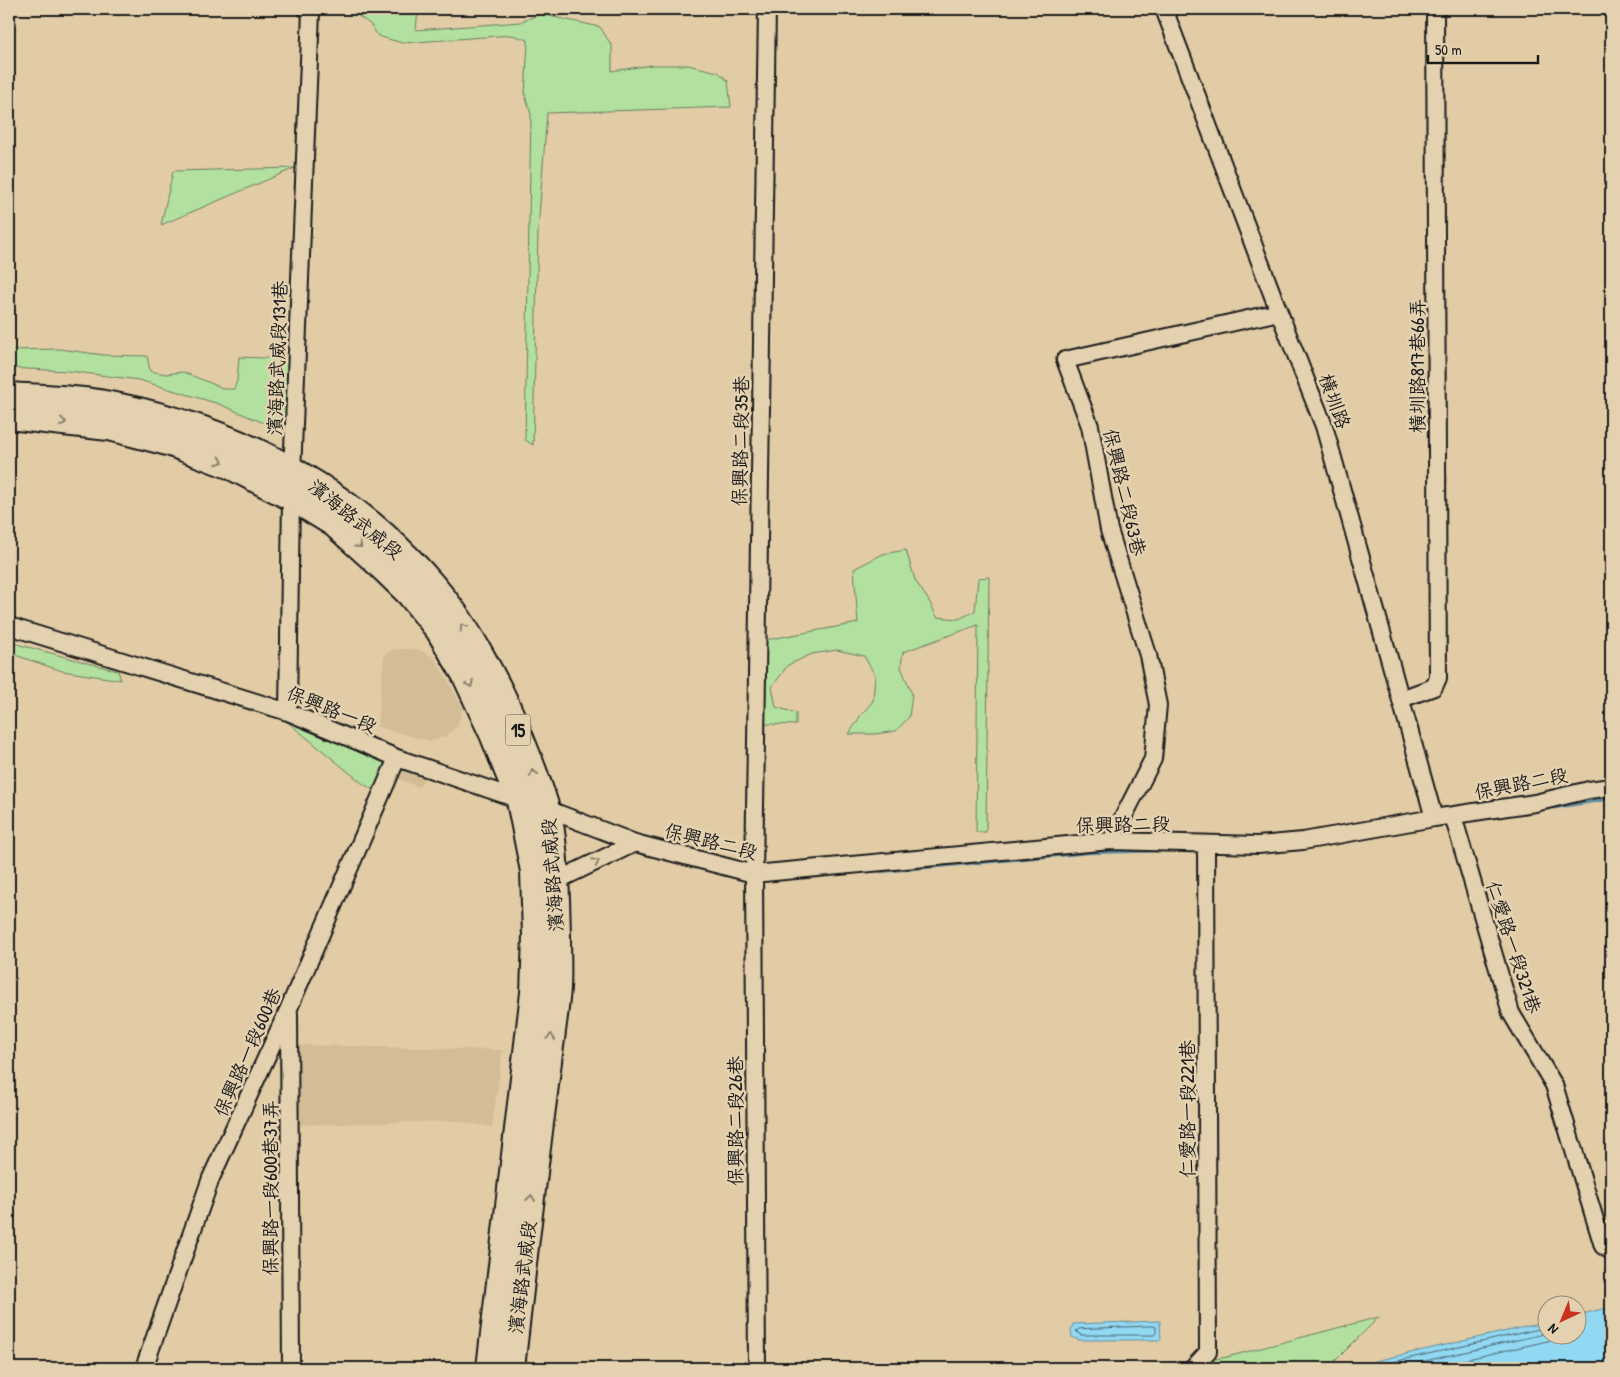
<svg xmlns="http://www.w3.org/2000/svg" width="1620" height="1377" viewBox="0 0 1620 1377" font-family="'Patrick Hand','LXGW WenKai TC',sans-serif">
<style>
.built{fill:#d2bd97}
.green{fill:#b2e09f;stroke:#677e5e}
.water{fill:#91d8f3;stroke:#628d9d}
.lines{fill:none;stroke-linecap:round;stroke-linejoin:round}
.shore{stroke:#4b6772;stroke-width:1}
.stream{stroke:#628d9d;stroke-width:4.5}
.minor-casing{stroke:#1c1c1c;stroke-width:20}
.primary-casing{stroke:#1c1c1c;stroke-width:30}
.minor{stroke:#e3d1af;stroke-width:16}
.primary{stroke:#e3d1af;stroke-width:26}
.oneway{stroke:#89806d}
.labels{text-anchor:middle;dominant-baseline:central;stroke-width:5;stroke-linejoin:round;paint-order:stroke}
.shield{fill:#e3d1af;stroke:#585248;stroke-width:1}
.shield-label{font-size:18px;font-weight:bold;fill:#1c1c1c}
.street-label{font-size:19px;fill:#1c1c1c;stroke:#e3d1af}
</style>
<rect width="100%" height="100%" fill="#e2cca6"/>
<filter id="ink" filterUnits="userSpaceOnUse"><feTurbulence type="fractalNoise" baseFrequency=".02" numOctaves="2"/><feDisplacementMap in="SourceGraphic" scale="10" xChannelSelector="R" yChannelSelector="G"/><feConvolveMatrix kernelMatrix="1 2 1 2 8 2 1 2 1" color-interpolation-filters="sRGB"/></filter>
<g filter="url(#ink)">
<path class="built" d="M395,649H417L434,657L452,688L463,708L457,726L445,737L430,741L377,727L384,655Z
M400,759L432,767L419,787L395,778Z
M298,1045L503,1050L492,1127L456,1121L298,1125Z"/>
<path class="green" d="M348,9H382L387,15L386,9H418L416,30L521,22L540,14L600,27L612,46V71L652,65H688L718,72L728,81L731,107L547,113L538,230L533,445L525,440L531,114L525,95L528,40L512,35L402,43L378,36L370,24Z
M295,168L161,225L173,171Z
M60,349L103,355L147,356L150,371L166,374L183,372L225,389H234L237,381L239,357L293,359L292,435L219,404L139,380L68,371L9,368V350Z
M906,550L915,580L929,601L937,617L959,619L975,611L978,578L989,577L986,832H976L978,625L903,652L901,667L912,694L909,717L896,731L875,734H849L861,715L873,701L875,675L864,656L837,650L812,654L788,665L772,687L776,707L796,713V725L767,724L759,729L765,640L858,623L854,569L883,554Z
M9,642L118,671L121,680L62,671L9,653Z
M285,720L384,754L385,761L375,791L362,783Z
M1379,1317L1328,1368H1204L1215,1359L1227,1357Z"/>
<path class="water" d="M1611,1307V1368H1344L1547,1322L1548,1334H1578V1315Z
M1160,1321L1161,1340H1079L1072,1337L1071,1331L1073,1324Z"/>
<g class="lines">
<path class="shore" d="M1153,1326L1156,1327V1333L1154,1335H1081L1076,1331L1079,1329Z
M1366,1368L1548,1327
M1394,1368L1548,1333
M1428,1368L1552,1340L1561,1334"/>
<path class="stream" d="M1548,808L1611,798
M880,871L1089,852L1164,850"/>
<defs>
<path id="minor" d="M1164,9L1279,312L1324,426L1434,818
M9,626L288,712L397,758L547,809L635,843L754,874L1111,841L1258,845L1303,841L1434,818L1535,803L1589,790L1611,787
M1401,699L1434,687L1438,678L1435,9
M288,712L291,497L311,12L306,9
M1453,816L1511,1013L1554,1085L1603,1246L1611,1251
M1111,841L1153,759L1158,705L1148,655L1109,530L1090,426L1065,360L1279,312
M556,881L635,843
M289,1013L291,1368
M144,1368L211,1178L289,1008L397,758
M757,1368L754,874L767,9
M1193,1368L1208,1352L1206,844"/>
<path id="primary" d="M9,396C39,398 70,398 99,403C240,427 369,497 454,613C472,638 486,665 500,692C513,719 524,747 535,776C541,794 549,812 551,832C556,866 556,901 557,935C557,953 558,970 557,987C556,1005 553,1022 551,1039C547,1067 544,1095 540,1123C530,1205 520,1286 511,1368
M9,416L109,427L171,443L229,465L291,497L335,524L375,560L410,594L439,630L465,674L493,734L520,801L534,871L536,936L534,993L490,1368"/>
</defs>
<use href="#minor" class="minor-casing"/>
<use href="#primary" class="primary-casing"/>
<use href="#minor" class="minor"/>
<use href="#primary" class="primary"/>
</g>
<defs><path id="oneway-chevron" d="M-2-3.5L2.5 0L-2 3.5" fill="none" stroke-width="1.6" stroke-linecap="round" stroke-linejoin="round" transform="scale(1.25)"/></defs>
<g class="oneway">
<use href="#oneway-chevron" transform="translate(63 422) rotate(6)"/>
<use href="#oneway-chevron" transform="translate(220 461) rotate(21)"/>
<use href="#oneway-chevron" transform="translate(359 545) rotate(42)"/>
<use href="#oneway-chevron" transform="translate(463 627) rotate(-123)"/>
<use href="#oneway-chevron" transform="translate(470 684) rotate(65)"/>
<use href="#oneway-chevron" transform="translate(533 773) rotate(-110)"/>
<use href="#oneway-chevron" transform="translate(596 862) rotate(-26)"/>
<use href="#oneway-chevron" transform="translate(551 1037) rotate(-82)"/>
<use href="#oneway-chevron" transform="translate(531 1198) rotate(-83)"/>
</g>
</g>
<g class="labels">
<rect class="shield" x="505.5" y="714.5" width="25" height="31" rx="4"/>
<g class="shield-label">
<text x="518" y="730">15</text>
</g>
<g class="street-label">
<text transform="translate(277 358) rotate(-88)">濱海路武威段131巷</text>
<text transform="translate(1417 366) rotate(-90)">橫圳路817巷66弄</text>
<text transform="translate(1335 401) rotate(70)">橫圳路</text>
<text transform="translate(740 441) rotate(-89)">保興路二段35巷</text>
<text transform="translate(1125 492) rotate(77)">保興路二段63巷</text>
<text transform="translate(356 519) rotate(39)">濱海路武威段</text>
<text transform="translate(332 709) rotate(22)">保興路一段</text>
<text transform="translate(1521 783) rotate(-11)">保興路二段</text>
<text transform="translate(1123 824) rotate(-1)">保興路二段</text>
<text transform="translate(711 841) rotate(14)">保興路二段</text>
<text transform="translate(552 875) rotate(-94)">濱海路武威段</text>
<text transform="translate(1514 947) rotate(72)">仁愛路一段321巷</text>
<text transform="translate(247 1052) rotate(-66)">保興路一段600巷</text>
<text transform="translate(1187 1109) rotate(-90)">仁愛路一段221巷</text>
<text transform="translate(735 1121) rotate(-90)">保興路二段26巷</text>
<text transform="translate(270 1188) rotate(-90)">保興路一段600巷37弄</text>
<text transform="translate(522 1277) rotate(-83)">濱海路武威段</text>
</g>
</g>
<rect width="1620" height="1377" fill="none" stroke="#e3d1af" stroke-width="30"/>
<rect x="15" y="15" width="1590" height="1347" fill="none" stroke="#1c1c1c" stroke-width="2" filter="url(#ink)"/>
<g transform="translate(1562 1320) rotate(224)"><circle r="24" fill="#e3d1af" stroke="#938974"/>
<path d="M0-4L9 19L0 12L-9 19Z" fill="#c8321e"/>
<text y="-8" font-size="14" font-weight="bold" text-anchor="middle" fill="#1c1c1c">N</text>
</g>
<path d="M1428 55v8h110v-8" fill="none" stroke="#1c1c1c" stroke-width="2.5"/>
<text x="1435" y="55" font-size="15" fill="#1c1c1c" stroke="#e3d1af" stroke-width="4" paint-order="stroke">50 m</text>
</svg>
